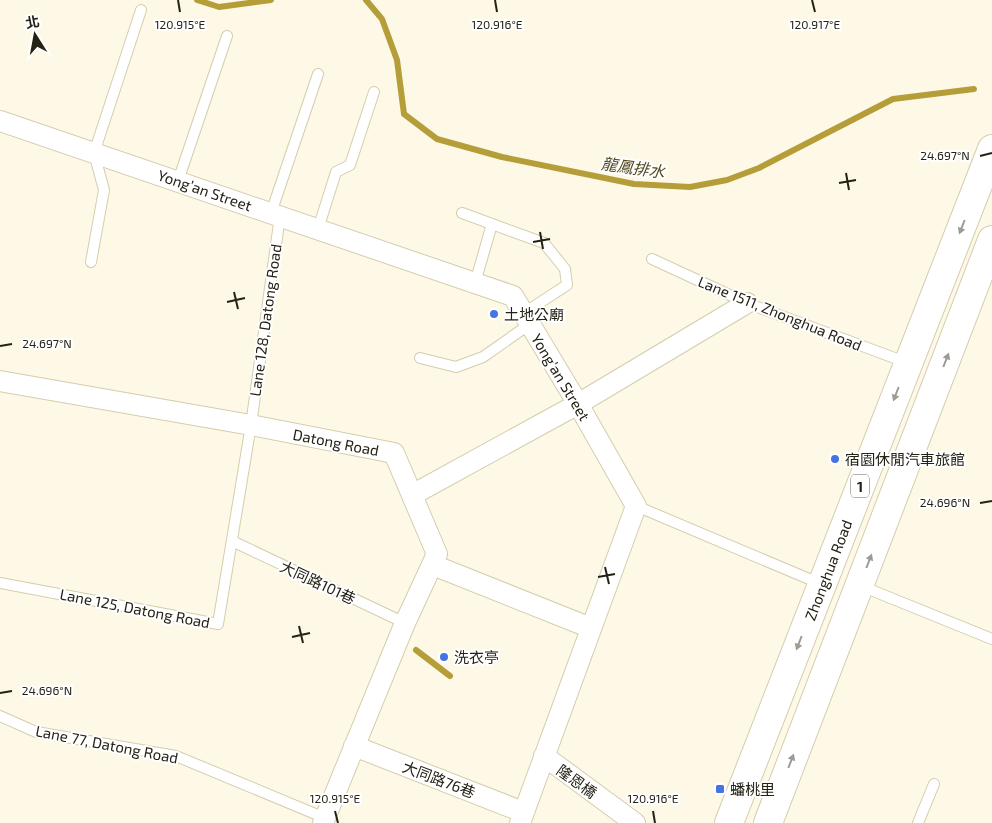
<svg xmlns="http://www.w3.org/2000/svg" width="992" height="823" viewBox="0 0 992 823" font-family="'Exo 2','Noto Sans TC',sans-serif">
<style>
.lines{fill:none;stroke-linecap:round;stroke-linejoin:round}
.stream{stroke:#b59e3a;stroke-width:6}
.service-casing{stroke:#d4cdae;stroke-width:12}
.minor-casing{stroke:#d4cdae;stroke-width:22}
.primary-casing{stroke:#d4cdae;stroke-width:30}
.service{stroke:#fff;stroke-width:10}
.minor{stroke:#fff;stroke-width:20}
.primary{stroke:#fff;stroke-width:28}
.oneway{fill:#9c9b96}
.ticks{fill:none;stroke:#242115;stroke-width:2}
.poi-dot{fill:#4573e4;stroke:#fff;stroke-width:2}
.labels{text-anchor:middle;dominant-baseline:central;stroke-width:4;stroke-linejoin:round;paint-order:stroke}
.shield{fill:#fff;stroke:#66645b;stroke-width:1}
.shield-label{font-size:14px;font-weight:bold;fill:#242115}
.street-label{font-size:15px;fill:#242115;stroke:#fff}
.poi-label{font-size:15px;fill:#242115;stroke:#fff;text-anchor:start}
.water-label{font-size:16px;font-style:italic;fill:#544a21;stroke:#fff}
.ticks-label{font-size:12px;text-anchor:middle;fill:#242115;stroke:#fff;stroke-width:4;stroke-linejoin:round;paint-order:stroke}
</style>
<rect width="100%" height="100%" fill="#fef9e6"/>
<g class="lines">
<path class="stream" d="M197,0L219,7L271,0
M366,0L382,19L397,60L404,114L437,139L502,157L634,184L690,187L727,180L759,168L893,99L974,89
M416,650L450,676"/>
<defs>
<path id="service" d="M178,181L227,36
M271,213L318,74
M462,213L544,243L565,269L567,285L524,313
M318,229L336,172L350,165L374,92
M652,259L747,303L908,363
M91,262L104,190L94,153L141,10
M475,283L492,224
M420,358L456,367L483,357L530,324
M636,506L821,584
M232,541L405,623
M0,583L218,624L251,425L280,216
M861,586L992,639
M0,716L36,732L176,756L325,818
M918,823L934,784"/>
<path id="minor" d="M0,121L513,296L578,404L636,506L520,823
M0,381L251,425L394,453L437,554L405,623L323,823
M412,495L578,404L747,303
M433,565L591,628
M354,746L523,812
M544,756L635,823"/>
<path id="primary" d="M729,823L992,149
M768,823L992,240"/>
</defs>
<use href="#service" class="service-casing"/>
<use href="#minor" class="minor-casing"/>
<use href="#primary" class="primary-casing"/>
<use href="#service" class="service"/>
<use href="#minor" class="minor"/>
<use href="#primary" class="primary"/>
</g>
<defs><path id="oneway-solid" d="M-6-.8H1V-3.2L6.5 0L1 3.2V.8H-6Z" transform="scale(1.25)"/></defs>
<g class="oneway">
<use href="#oneway-solid" transform="translate(962 227) rotate(111)"/>
<use href="#oneway-solid" transform="translate(946 360) rotate(-69)"/>
<use href="#oneway-solid" transform="translate(896 394) rotate(111)"/>
<use href="#oneway-solid" transform="translate(869 561) rotate(-69)"/>
<use href="#oneway-solid" transform="translate(799 643) rotate(111)"/>
<use href="#oneway-solid" transform="translate(791 761) rotate(-69)"/>
</g>
<path class="ticks" d="M178,0L180,12M495,0L497,12M812,0L815,12M980,156L992,153M846,173L849,190M839,183L856,180M540,232L543,249M533,242L550,239M234,292L238,309M227,302L245,298M0,346L12,344M980,503L992,501M605,567L609,584M598,577L615,574M299,626L303,643M292,637L310,633M0,693L12,691M335,811L338,823M653,811L655,823"/>
<g class="poi-dot">
<circle cx="494" cy="314" r="5"/>
<circle cx="835" cy="459" r="5"/>
<circle cx="444" cy="657" r="5"/>
<rect x="715" y="784" width="10" height="10" rx="2.5"/>
</g>
<g class="labels">
<rect class="shield" x="851" y="474.5" width="18" height="23" rx="4"/>
<g class="shield-label">
<text x="860" y="486">1</text>
</g>
<g class="street-label">
<text transform="translate(205 190) rotate(19)">Yong’an Street</text>
<text transform="translate(780 313) rotate(22)">Lane 1511, Zhonghua Road</text>
<text transform="translate(265 320) rotate(-82)">Lane 128, Datong Road</text>
<text transform="translate(561 377) rotate(59)">Yong’an Street</text>
<text transform="translate(336 442) rotate(11)">Datong Road</text>
<text transform="translate(828 570) rotate(-69)">Zhonghua Road</text>
<text transform="translate(318 582) rotate(25)">大同路101巷</text>
<text transform="translate(135 608) rotate(11)">Lane 125, Datong Road</text>
<text transform="translate(107 744) rotate(11)">Lane 77, Datong Road</text>
<text transform="translate(439 779) rotate(21)">大同路76巷</text>
<text transform="translate(577 781) rotate(36)">隆恩橋</text>
</g>
<g class="poi-label">
<text x="504" y="314">土地公廟</text>
<text x="845" y="459">宿園休閒汽車旅館</text>
<text x="454" y="657">洗衣亭</text>
<text x="730" y="789">蟠桃里</text>
</g>
<g class="water-label">
<text transform="translate(633 167) rotate(8)">龍鳳排水</text>
</g>
</g>
<g class="ticks-label">
<text x="180" y="29">120.915°E</text>
<text x="815" y="29">120.917°E</text>
<text x="497" y="29">120.916°E</text>
<text x="945" y="160">24.697°N</text>
<text x="47" y="348">24.697°N</text>
<text x="945" y="507">24.696°N</text>
<text x="47" y="695">24.696°N</text>
<text x="335" y="803">120.915°E</text>
<text x="653" y="803">120.916°E</text>
</g>
<g transform="translate(35 35) rotate(349)" stroke="#ffffff" stroke-width="4" paint-order="stroke">
<path d="M0-4L9 19L0 12L-9 19Z" fill="#242115"/>
<text y="-8" font-size="14" font-weight="bold" text-anchor="middle" fill="#242115">北</text>
</g>
</svg>
